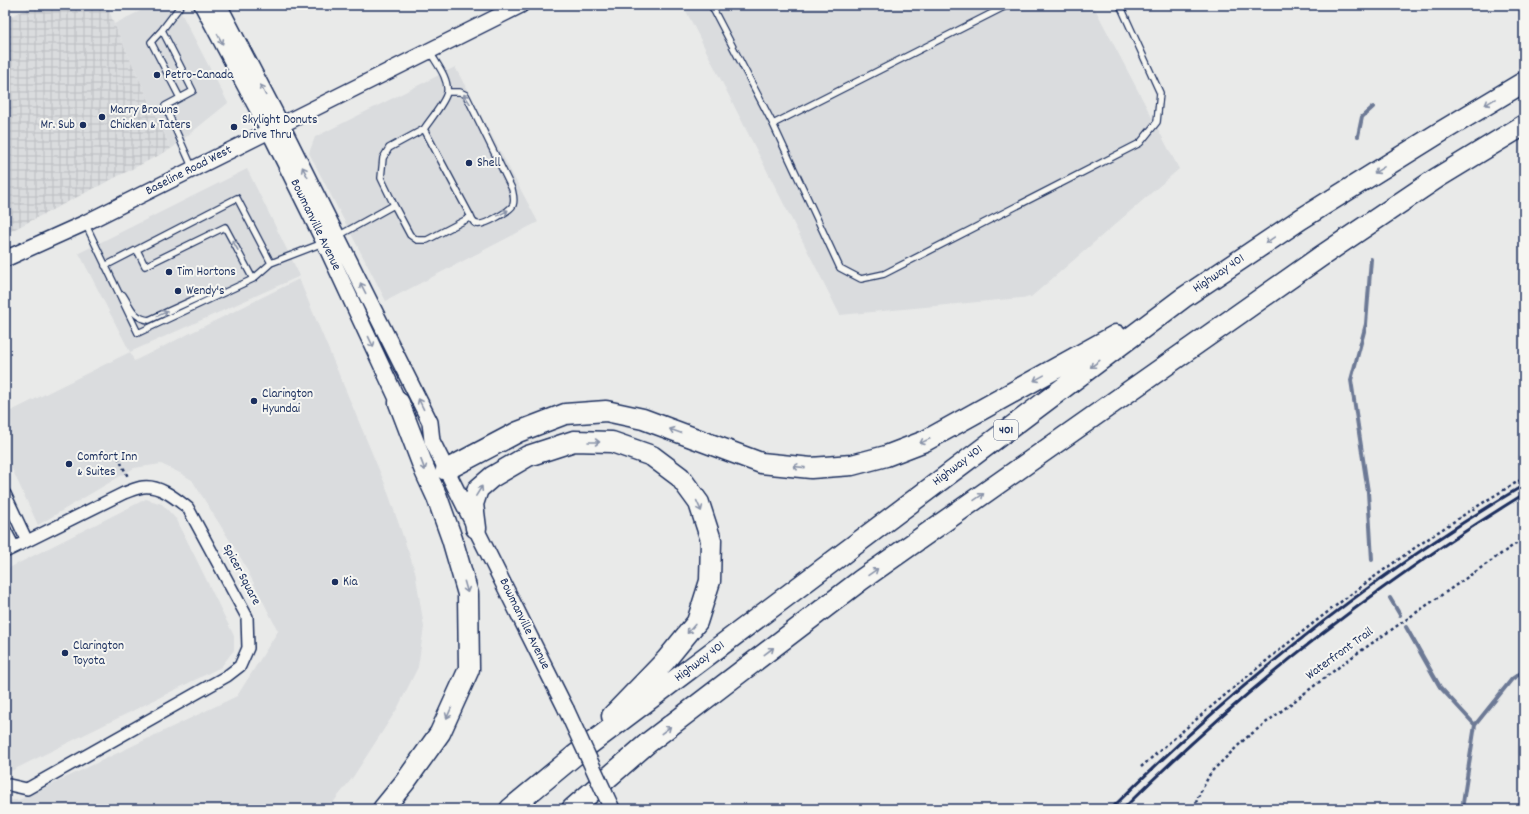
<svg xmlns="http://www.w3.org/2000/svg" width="1529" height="814" viewBox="0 0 1529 814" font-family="Dekko,sans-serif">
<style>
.built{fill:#dadcde}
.industrial{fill:url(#industrial-grid)}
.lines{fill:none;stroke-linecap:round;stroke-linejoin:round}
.stream{stroke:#6c7995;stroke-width:4}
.lane-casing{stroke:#1b2f5e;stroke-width:8}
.street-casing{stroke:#1b2f5e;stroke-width:14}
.secondary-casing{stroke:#1b2f5e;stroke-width:18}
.highway-casing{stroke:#1b2f5e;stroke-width:23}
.path{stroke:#1b2f5e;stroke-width:2.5;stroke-dasharray:3 3;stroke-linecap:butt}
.lane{stroke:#f6f6f2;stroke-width:5.5}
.street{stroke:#f6f6f2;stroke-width:11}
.secondary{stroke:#f6f6f2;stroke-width:15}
.highway{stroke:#f6f6f2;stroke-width:20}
.rail{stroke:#1b2f5e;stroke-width:3}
.secondary-bridge-casing{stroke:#1b2f5e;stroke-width:18;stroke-linecap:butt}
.secondary-bridge{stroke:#f6f6f2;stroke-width:15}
.oneway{stroke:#8892a8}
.poi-dot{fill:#1b2f5e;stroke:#f6f6f2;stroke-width:1.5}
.labels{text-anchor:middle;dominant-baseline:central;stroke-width:4;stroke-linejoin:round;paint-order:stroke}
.shield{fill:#f6f6f2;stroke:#5d6b8a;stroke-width:1}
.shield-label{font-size:12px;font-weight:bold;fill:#1b2f5e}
.poi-label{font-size:13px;fill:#1b2f5e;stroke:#f6f6f2;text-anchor:start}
.street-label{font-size:13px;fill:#1b2f5e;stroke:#f6f6f2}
</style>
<defs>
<pattern id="industrial-grid" width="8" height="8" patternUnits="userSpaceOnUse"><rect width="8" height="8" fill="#dadcde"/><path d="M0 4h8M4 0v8" fill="none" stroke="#babdc1"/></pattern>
</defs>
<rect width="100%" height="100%" fill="#e9eae9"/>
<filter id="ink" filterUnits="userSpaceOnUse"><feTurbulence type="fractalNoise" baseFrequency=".025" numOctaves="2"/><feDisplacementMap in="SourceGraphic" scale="8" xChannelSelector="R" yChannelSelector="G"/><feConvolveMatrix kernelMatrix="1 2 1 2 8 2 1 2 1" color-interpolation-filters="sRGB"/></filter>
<g filter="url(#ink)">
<path class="built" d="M152,5H177L228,103L171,149L114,24Z
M683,5H1093L1179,169L1031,297L840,315Z
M455,67L538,222L386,301L309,153L315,137Z
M247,169L300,276L130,352L134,361L299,279L385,484L415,571L424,627L418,667L397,709L353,777L328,809H5V801L19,800L237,696L278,631L242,560L192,480L180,473L161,464L134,468L38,525L5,454V414L130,352L79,253Z
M146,499L162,504L177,520L234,636V650L221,667L11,771L5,769V570Z"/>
<path class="industrial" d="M35,5H107L114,24L171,149L5,234V19Z"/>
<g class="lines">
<path class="stream" d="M1358,136L1362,117L1373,107
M1371,259L1366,324L1351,380L1368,492L1372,560
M1390,598L1400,615
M1406,627L1440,687L1475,725
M1462,809L1475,725L1512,679L1524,671"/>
<defs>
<path id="lane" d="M181,5L162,30L193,91L165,106L193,169
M711,5L773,124L1008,5
M162,30L151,42L180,98
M447,92H460L466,95L512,189C513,194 515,199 513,205C510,211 484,226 477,224C473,223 472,220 471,217
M773,124L840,268L861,279L884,274L1140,143L1157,122L1160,93L1120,5
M394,205L381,178L383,158L389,148L424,129
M85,223L138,333L253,279L271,263L323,243
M338,236L394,205L410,235L417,240H427L471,217L424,129C430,120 446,101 447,92C449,78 436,63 430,52
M137,250L145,266L225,227L253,279
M105,266L237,198L271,263
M123,295C131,307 133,318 149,320L206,294L218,295"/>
<path id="street" d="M5,494L27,541
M5,530L14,547
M5,552L124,493C130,491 136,488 143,487C160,485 175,498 188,508L247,617L248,648L240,666L227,676L27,789L5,784"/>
<path id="secondary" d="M202,5L269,131L324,242L399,403L404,412
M219,5L281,124L430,422L432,441L566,709
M5,259L85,223L521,5"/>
<path id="highway" d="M446,470L518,432L565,414L606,411L643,419L761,463L811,468L852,465L886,456L925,441L1116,335
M476,528L473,504L478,489L492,477L528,456L574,441L612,442L652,456L680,477L699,503L711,540L710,581L697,622L666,660L612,716
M383,809L405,782L440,733L469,669L468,594L452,539L437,497L425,471L399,403
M510,809L574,756L1183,298L1301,219L1439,133L1524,82
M572,809L649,742L861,580L1320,257L1437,178L1524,125"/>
</defs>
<use href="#lane" class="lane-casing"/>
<use href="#street" class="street-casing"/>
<use href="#secondary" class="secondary-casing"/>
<use href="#highway" class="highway-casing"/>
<path class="path" d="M118,457L128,477
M1141,767C1262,662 1385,559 1524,478
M1195,809L1197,799L1211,772L1246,738L1352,657L1514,545L1524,541"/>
<use href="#lane" class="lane"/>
<use href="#street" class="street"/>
<use href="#secondary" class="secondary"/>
<use href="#highway" class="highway"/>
<path class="rail" d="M1111,809C1234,686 1374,574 1524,485
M1123,809C1243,689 1379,583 1524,494"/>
<defs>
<path id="secondary-bridge" d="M566,709L612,809"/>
</defs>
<use href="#secondary-bridge" class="secondary-bridge-casing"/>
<use href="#secondary-bridge" class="secondary-bridge"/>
</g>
<defs><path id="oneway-shaft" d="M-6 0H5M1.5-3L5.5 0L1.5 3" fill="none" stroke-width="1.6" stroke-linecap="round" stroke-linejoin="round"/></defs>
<g class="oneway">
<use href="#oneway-shaft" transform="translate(220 39) rotate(62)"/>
<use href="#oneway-shaft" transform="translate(263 90) rotate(-117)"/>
<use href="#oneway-shaft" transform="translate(467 99) rotate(-124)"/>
<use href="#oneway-shaft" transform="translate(1490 102) rotate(149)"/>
<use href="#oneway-shaft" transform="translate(1379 170) rotate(148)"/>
<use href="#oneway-shaft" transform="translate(305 172) rotate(-117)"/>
<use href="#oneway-shaft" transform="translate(503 213) rotate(-29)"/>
<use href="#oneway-shaft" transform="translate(1270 240) rotate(146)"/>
<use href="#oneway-shaft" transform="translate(235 245) rotate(-119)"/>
<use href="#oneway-shaft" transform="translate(363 288) rotate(-117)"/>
<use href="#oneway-shaft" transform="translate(162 314) rotate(-25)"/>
<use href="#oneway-shaft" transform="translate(371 342) rotate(65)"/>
<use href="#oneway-shaft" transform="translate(1095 364) rotate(143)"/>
<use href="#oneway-shaft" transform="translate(1039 378) rotate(151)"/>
<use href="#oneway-shaft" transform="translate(421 404) rotate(-116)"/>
<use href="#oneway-shaft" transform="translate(675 431) rotate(-160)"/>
<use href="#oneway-shaft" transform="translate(925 441) rotate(155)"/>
<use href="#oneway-shaft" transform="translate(594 442)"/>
<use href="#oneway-shaft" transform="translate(423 465) rotate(69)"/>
<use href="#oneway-shaft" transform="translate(799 467) rotate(-174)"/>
<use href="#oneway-shaft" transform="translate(479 491) rotate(-58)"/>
<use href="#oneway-shaft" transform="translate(979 497) rotate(-35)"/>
<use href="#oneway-shaft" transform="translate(699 506) rotate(66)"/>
<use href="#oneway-shaft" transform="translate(873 572) rotate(-35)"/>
<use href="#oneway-shaft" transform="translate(466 587) rotate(74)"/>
<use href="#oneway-shaft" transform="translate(691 629) rotate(130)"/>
<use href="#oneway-shaft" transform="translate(769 651) rotate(-37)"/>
<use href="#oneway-shaft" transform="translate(449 713) rotate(114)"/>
<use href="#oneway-shaft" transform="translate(666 730) rotate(-37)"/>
</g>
</g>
<g class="poi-dot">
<circle cx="157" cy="75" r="4"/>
<circle cx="102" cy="117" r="4"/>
<circle cx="83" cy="125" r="4"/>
<circle cx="234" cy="127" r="4"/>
<circle cx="469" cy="163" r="4"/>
<circle cx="169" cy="272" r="4"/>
<circle cx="178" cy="291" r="4"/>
<circle cx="254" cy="401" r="4"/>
<circle cx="69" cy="464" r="4"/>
<circle cx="335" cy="582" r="4"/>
<circle cx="65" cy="653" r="4"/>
</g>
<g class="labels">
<rect class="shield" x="994" y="420" width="24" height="20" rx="3"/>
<g class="shield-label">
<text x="1006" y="430">401</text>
</g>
<g class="poi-label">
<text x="165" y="75">Petro-Canada</text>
<text x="110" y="110">Marry Browns<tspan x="110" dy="15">Chicken &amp; Taters</tspan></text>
<text x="242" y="120">Skylight Donuts<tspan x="242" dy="15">Drive Thru</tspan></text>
<text x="75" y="125" text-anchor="end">Mr. Sub</text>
<text x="477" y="163">Shell</text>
<text x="177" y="272">Tim Hortons</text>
<text x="186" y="291">Wendy's</text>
<text x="262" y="394">Clarington<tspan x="262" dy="15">Hyundai</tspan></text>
<text x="77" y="457">Comfort Inn<tspan x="77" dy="15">&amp; Suites</tspan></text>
<text x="343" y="582">Kia</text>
<text x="73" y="646">Clarington<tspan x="73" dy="15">Toyota</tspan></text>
</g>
<g class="street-label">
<text transform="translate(189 171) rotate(-27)">Baseline Road West</text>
<text transform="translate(315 225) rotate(64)">Bowmanville Avenue</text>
<text transform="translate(1219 274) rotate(-34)">Highway 401</text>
<text transform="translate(958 466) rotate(-37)">Highway 401</text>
<text transform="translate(241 575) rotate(62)">Spicer Square</text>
<text transform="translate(524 624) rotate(64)">Bowmanville Avenue</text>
<text transform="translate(1340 654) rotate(-36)">Waterfront Trail</text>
<text transform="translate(700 662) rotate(-37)">Highway 401</text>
</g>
</g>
<rect width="1529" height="814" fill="none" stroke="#f6f6f2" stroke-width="20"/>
<rect x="10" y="10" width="1509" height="794" fill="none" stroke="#1b2f5e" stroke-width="1.5" filter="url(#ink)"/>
</svg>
